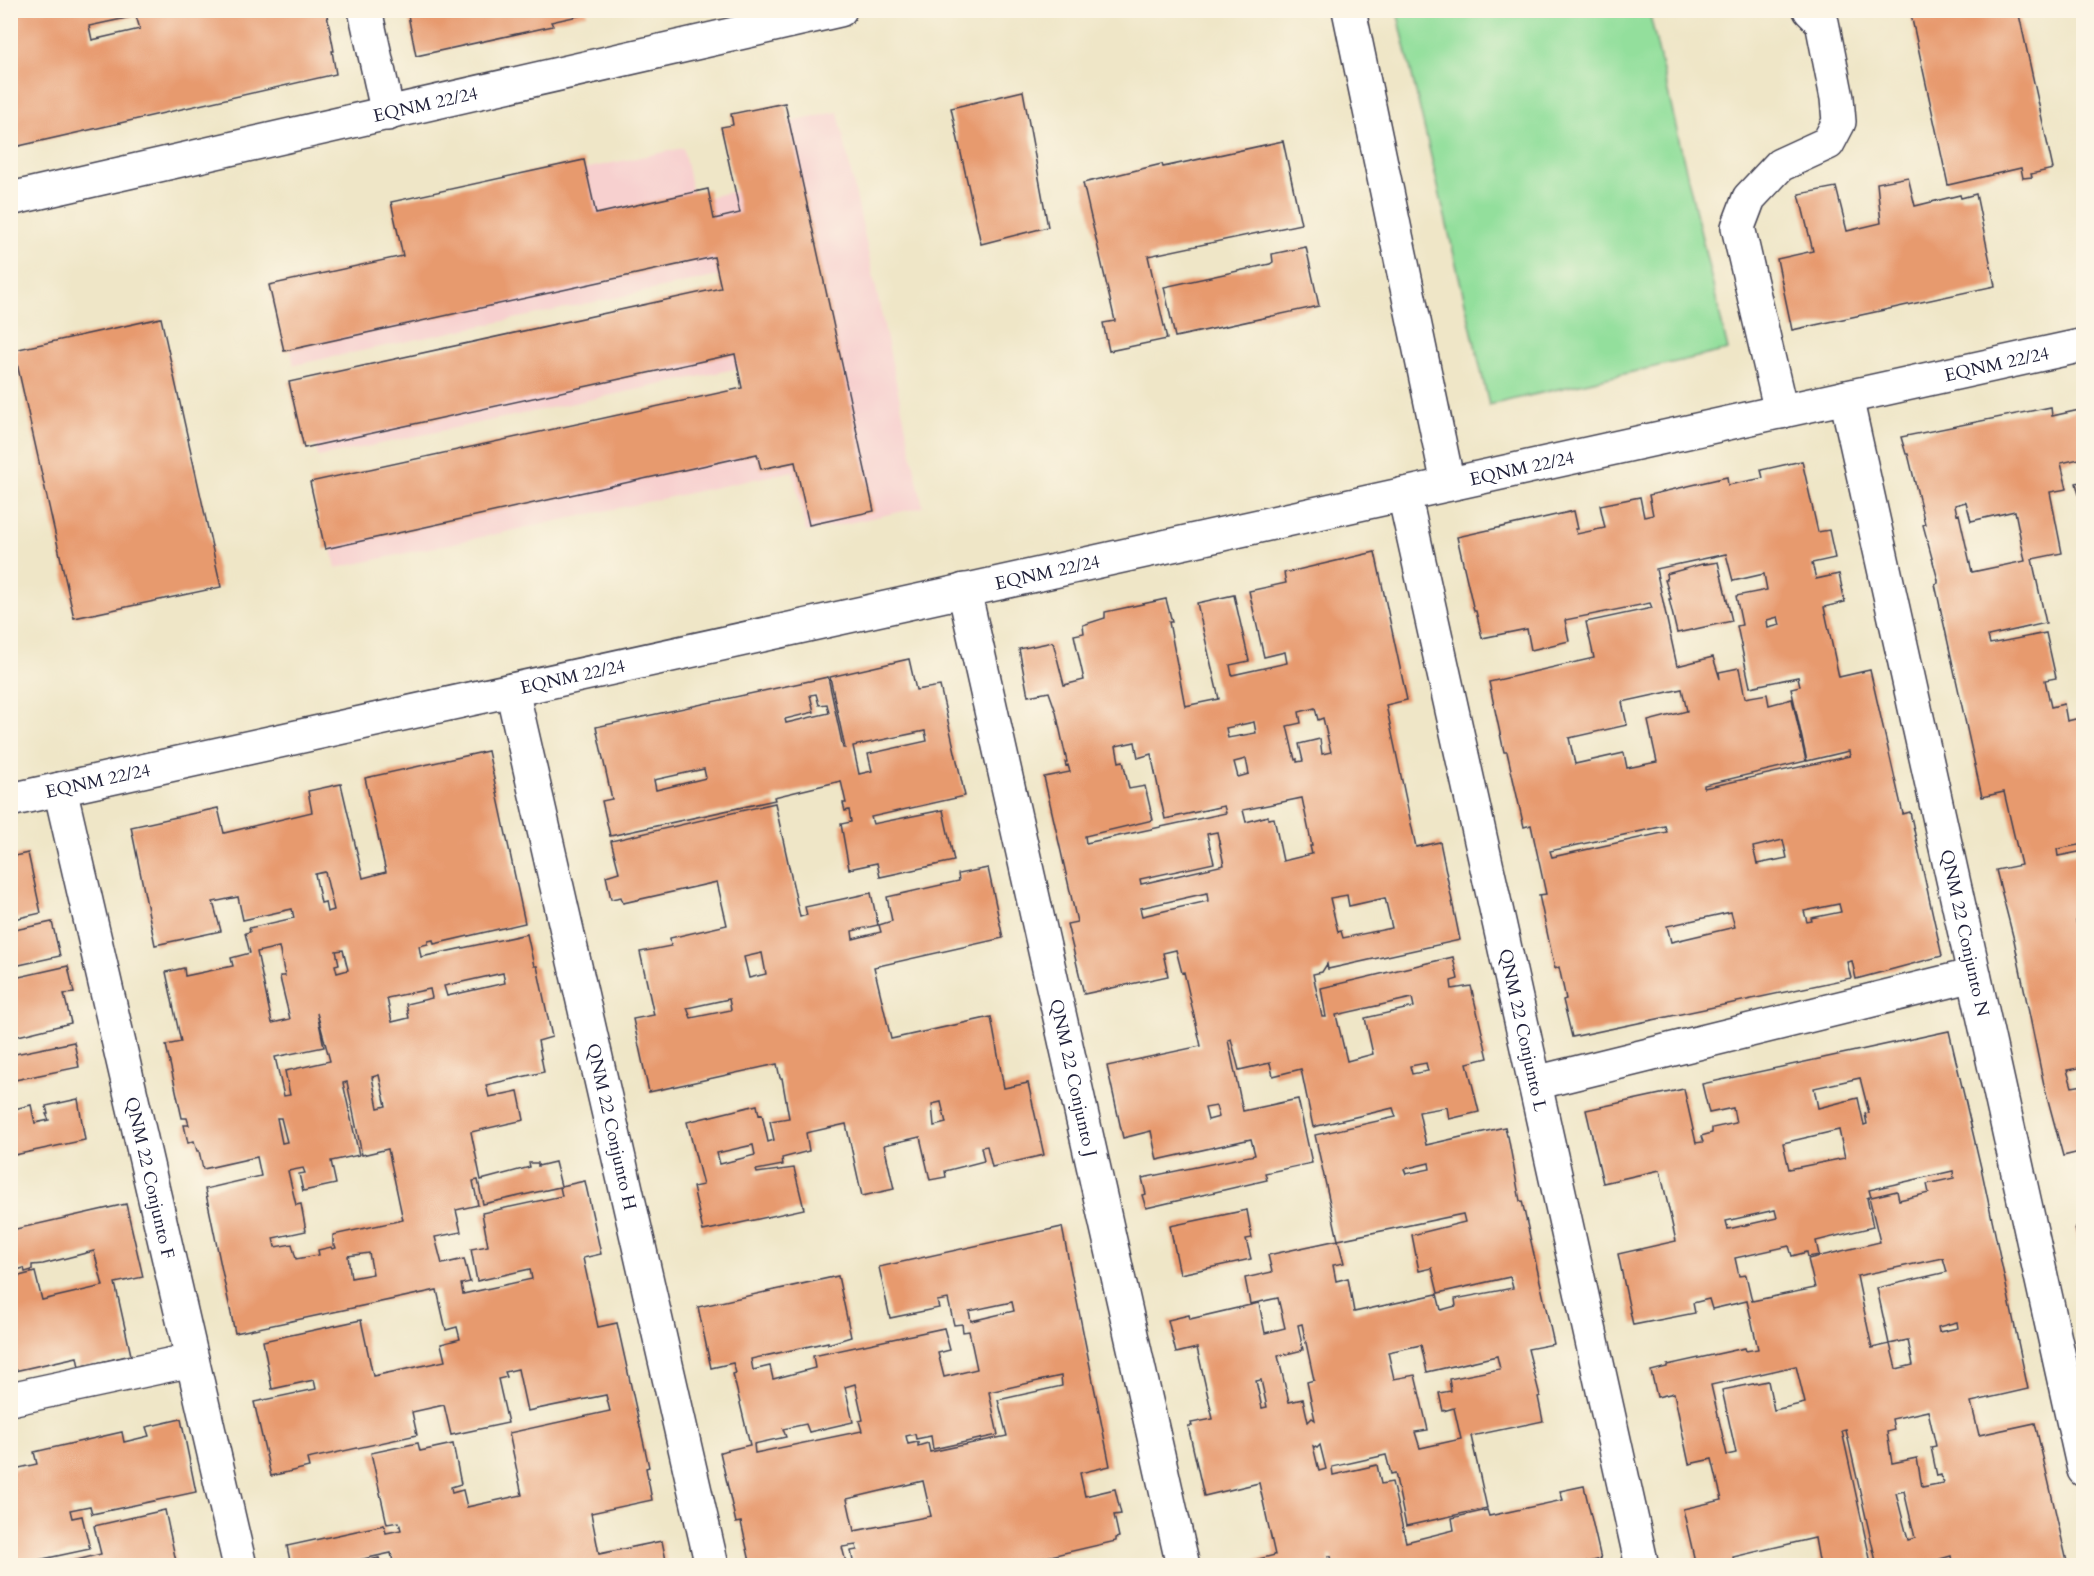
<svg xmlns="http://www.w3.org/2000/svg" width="2094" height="1576" viewBox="0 0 2094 1576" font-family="Cardo,serif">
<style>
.built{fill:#f7d0cf}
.green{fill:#93df9c;stroke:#5a806c;stroke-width:1.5}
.building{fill:#e79a6e;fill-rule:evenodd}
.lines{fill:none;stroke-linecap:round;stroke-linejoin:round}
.minor-casing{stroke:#413f50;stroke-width:36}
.minor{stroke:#fff;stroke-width:33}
.labels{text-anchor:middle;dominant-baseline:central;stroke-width:6;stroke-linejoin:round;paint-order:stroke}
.street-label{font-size:18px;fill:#22223b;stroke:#fcf5e5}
</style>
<rect width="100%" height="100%" fill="#fcf5e5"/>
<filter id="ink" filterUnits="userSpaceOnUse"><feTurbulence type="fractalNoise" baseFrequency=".0167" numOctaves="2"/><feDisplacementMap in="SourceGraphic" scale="12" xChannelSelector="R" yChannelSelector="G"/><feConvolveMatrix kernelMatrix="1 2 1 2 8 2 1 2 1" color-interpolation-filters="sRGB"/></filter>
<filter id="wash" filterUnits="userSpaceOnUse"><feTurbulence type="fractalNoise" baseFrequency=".008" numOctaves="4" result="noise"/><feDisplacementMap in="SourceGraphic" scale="24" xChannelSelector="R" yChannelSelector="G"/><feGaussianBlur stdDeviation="1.35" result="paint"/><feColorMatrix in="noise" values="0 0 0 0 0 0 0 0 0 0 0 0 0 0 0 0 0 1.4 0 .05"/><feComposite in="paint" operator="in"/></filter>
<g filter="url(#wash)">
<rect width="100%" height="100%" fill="#efe6c7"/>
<path class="built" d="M838,112L923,507L806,532L793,471L336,568L320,496L758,404L749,366L318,457L305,395L731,306L724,275L294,365L277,287L410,259L400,208L683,148L694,200L745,189L733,134Z"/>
<path class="green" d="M1397,11H1649L1728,350L1489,405Z"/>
<g id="blocks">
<path class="building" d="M10,10H326L334,51H332L336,74L10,148ZM136,16L140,29L92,40L89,26Z
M407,10H586L587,14L551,22L553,26L416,56Z
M1910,10H2018L2053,169L2031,174L2032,177L2023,178L2021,168L1948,185Z
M1023,91L1048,227L981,244L951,108Z
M785,103L874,511L809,525L795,462L761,469L757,454L325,549L310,482L742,388L735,354L304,448L289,382L721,288L714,257L284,351L269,285L403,256L391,202L584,160L596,214L708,189L714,219L740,213L721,127L733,125L731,114Z
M1283,141L1301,224L1148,256L1167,339L1109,351L1103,323L1115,321L1083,183L1162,164L1163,167Z
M1908,177L1915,206L1960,195L1961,198L1976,194L1995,286L1792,330L1777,259L1813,251L1799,194L1836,187L1847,231L1881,223L1877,183Z
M1306,247L1319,306L1175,337L1164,287L1270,264L1273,262L1272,254Z
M161,318L221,587L74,618L14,350Z
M2051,407L2052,416L2084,409V458L2061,463L2067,489L2050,492L2062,553L2032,559L2046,623L1988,636L1990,644L2046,633L2056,678L2045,680L2051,707L2064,704L2067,721L2084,717V844L2057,849L2058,856L2084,851V919L2076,921L2077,926L2084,925V1067L2067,1070L2072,1087L2084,1085V1151L2063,1156L2044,1085L2014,940L1996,870L2021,865L2004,792L1982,797L1935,584L1938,583V580L1923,525L1925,524L1908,454H1906L1901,437ZM1966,502L1971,521L2015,511L2025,561L1972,572L1959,514L1957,515L1955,505Z
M1802,461L1818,532L1829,530L1835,558L1812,563L1816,579L1839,574L1845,602L1824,607L1839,677L1870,670L1903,814L1910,812L1942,956L1856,979L1852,961L1847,962L1851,978L1572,1037L1563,1000L1566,999L1559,967L1555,969L1539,895L1546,894L1531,825L1524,827L1507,752H1504L1489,682L1594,658L1586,622L1652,608L1650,603L1565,620L1569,641L1531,650L1527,629L1482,638L1476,611H1474L1457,537L1574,511L1578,529H1575L1577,534L1605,528L1600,505L1640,497L1644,517L1653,515L1649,495L1727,477L1728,485L1763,478L1761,470ZM1726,554L1733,581L1764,574L1767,590L1736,596L1742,625L1737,626L1750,687L1798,677L1800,686L1791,688L1807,761L1849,751L1850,756L1704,788V785L1806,761L1792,699L1769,705L1767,694L1745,698L1739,668L1719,672L1720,679L1713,657L1677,666L1656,569ZM1778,617L1780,625L1768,628L1767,620ZM1682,689L1687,711L1648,721L1657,762L1627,768L1624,753L1575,764L1569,738L1627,725L1622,702ZM1665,826L1667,832L1552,857L1550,851ZM1783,840L1787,858L1757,864L1753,847ZM1839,904L1841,912L1811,918L1812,921L1807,922L1804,911ZM1731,912L1735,927L1671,942L1667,926Z
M2084,481V510H2083L2076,483Z
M1375,552L1407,700L1386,705L1416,847L1440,842L1460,940L1328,969L1327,964L1322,972L1313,974L1322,1017H1326L1321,988L1453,957L1458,979L1451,981L1452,989L1471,986L1488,1058L1467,1063L1479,1112L1449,1119L1447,1107L1419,1112L1426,1145L1505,1127L1507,1136H1508L1520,1201H1522L1554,1344L1528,1349L1540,1396L1538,1397L1543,1421L1471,1436L1487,1508L1406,1526L1395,1473L1391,1474L1386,1455L1332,1467L1333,1475L1377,1465L1381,1484L1392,1482L1406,1542L1454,1530L1452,1518L1487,1510L1489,1516L1563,1500L1560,1491L1584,1486L1601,1559L1572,1566H1333L1331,1556H1328L1330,1566H1243V1563L1275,1555L1259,1483L1204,1496L1188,1426H1192L1191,1423L1213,1419L1197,1348L1176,1353L1168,1320L1189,1315L1190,1319L1259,1303L1265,1333L1285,1328L1278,1298L1250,1304L1245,1278L1272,1272L1268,1255L1338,1240L1344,1263L1333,1265L1336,1281L1348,1278L1354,1312L1437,1294L1441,1310L1456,1306L1455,1299L1513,1288L1510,1277L1438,1293L1432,1268L1419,1271L1412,1235L1465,1222L1463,1214L1338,1240L1315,1135L1396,1117L1393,1108L1313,1127L1301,1069L1273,1076L1270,1063L1239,1070L1231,1039L1228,1040L1243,1111L1298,1099L1312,1163L1265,1173L1267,1180L1146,1208L1142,1195L1146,1194L1142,1178L1255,1155L1251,1139L1157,1160L1151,1131L1123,1138L1107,1066L1201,1046L1184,972L1182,973L1176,950L1163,953L1168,976L1084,994L1067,924L1077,922L1044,777L1070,772L1068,765L1066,766L1065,762H1067L1056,712L1049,692L1028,696L1019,649L1053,642L1064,685L1084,680L1074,635L1084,633L1083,625L1105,618V612L1166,599L1172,622H1169L1185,706L1219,699L1197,603L1234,595L1249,661L1230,665L1232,675L1287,663L1285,652L1264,657L1249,591L1286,583L1284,573ZM1315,708L1318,720L1323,718L1331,752L1322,754L1320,739L1299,744L1303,761L1297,762V759L1295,760L1287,726L1301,723L1299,712ZM1254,722L1256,733L1228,738L1226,728ZM1135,742L1138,758L1151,754L1165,819L1224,806L1226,813L1086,843L1085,836L1153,820L1145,786L1129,789L1123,761L1119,762L1116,746ZM1246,759L1249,774L1238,777L1234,762ZM1302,798L1312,846H1310L1312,854L1283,861L1274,818L1268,819V816L1246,822L1243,810ZM1217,832L1224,865L1141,884L1140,879L1214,863L1207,834ZM1207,893L1208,901L1142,916L1140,908ZM1347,895L1349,906L1385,898L1392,928L1343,938L1341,931L1338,932L1330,898ZM1412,998L1414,1007L1365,1018L1373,1054L1347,1061L1336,1015ZM1426,1063L1428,1071L1412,1074L1410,1066ZM1216,1106L1219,1117L1208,1120L1205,1108ZM1429,1163L1430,1169L1406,1174L1404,1169ZM1302,1324L1314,1380L1307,1382L1315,1420L1312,1418L1308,1422L1303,1399L1289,1402L1278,1356L1303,1350L1298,1325ZM1421,1345L1427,1372L1497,1356L1500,1369L1449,1379L1451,1391L1439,1393L1443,1411L1454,1408L1461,1439L1420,1448L1415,1432L1428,1430L1415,1375L1394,1379L1388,1352ZM1261,1380L1267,1407L1262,1408L1256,1381ZM1320,1445L1326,1469L1319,1471L1313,1446L1317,1448Z
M1718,562L1732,621L1677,633L1669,599H1671L1665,580H1667L1666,574L1706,563V564Z
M909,659L916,690L940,686L965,796L871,817L873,824L943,810L954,861L880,877L877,863L849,869L841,824L851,822L849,810L845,811L843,803H846L841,781L774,797L775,800L610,836L602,801L612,799L596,727L828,677L843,748H845L830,677ZM816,694L819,705L827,704L829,713L786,723L785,719L814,712L810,695ZM925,731L927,741L868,754L872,771L859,774L853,746ZM704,769L706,778L656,790L654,780Z
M488,751L525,923L434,944L433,940L428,941V944L419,946L421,957L527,934L534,966H537L552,1037L538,1041L544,1072L486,1085L489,1097L518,1091L524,1120L471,1132L481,1180L530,1167L529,1163H538V1166L555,1162L561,1186L585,1181L601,1254L583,1258L598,1327L617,1323L649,1467L646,1468L652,1500L591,1513L599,1554L662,1541L667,1565L497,1566L496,1561L479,1566H394L391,1553L331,1566H291L287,1546L384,1525L386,1533L401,1530L399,1522L387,1524L371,1453L418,1443L420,1451L453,1444L461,1484L451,1487L452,1493L463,1490L467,1507L522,1495L509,1433L610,1411L606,1395L527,1411L518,1369L505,1372L507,1377L498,1379L508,1423L451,1435L444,1405L412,1412L417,1435L307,1459L309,1467L271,1476L254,1402L316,1389L314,1380L272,1389L263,1341L361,1320L373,1376L445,1361L441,1344L460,1339L457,1327L446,1330L437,1290L235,1333L205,1189L261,1176L257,1157L203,1169L199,1151H197L194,1141L188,1143L184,1125H189L187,1118H182L166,1045L181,1042L166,972L184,968L185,976L233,966L231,958L250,953L245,933L250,932L249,928L294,918L292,909L243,920L238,897L213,902L221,931L155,945L131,827L218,808L224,833L312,812L308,791L341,784L363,878L386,872L365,778ZM325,872L334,910L327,912L325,902L321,903L315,874ZM279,947L285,976H280L281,982L290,1019L272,1023L257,952ZM343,950L348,970L337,973L335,965L339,964L336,951ZM503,973L505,983L447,996L444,986ZM430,989L432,998L406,1004L409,1018L392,1022L387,998ZM317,1013L330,1061L285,1071L290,1095L284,1096L275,1057L324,1047ZM379,1075L386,1106L378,1108L372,1077ZM347,1082L362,1155L388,1149L403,1220L333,1235V1245H335L336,1248L332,1249L331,1247L318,1250L319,1255L296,1259L292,1244L275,1247L273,1238L306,1231L301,1204L296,1205L288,1171L303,1168L305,1173L299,1174L303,1191L336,1184L331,1161L359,1155L343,1083ZM277,1118H281L287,1142L282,1143ZM478,1180L483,1204L560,1187L562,1196L482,1213L488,1246L471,1249L477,1281L530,1269L532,1279L463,1294L461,1284L470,1282L464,1259L442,1264L435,1237L461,1232L456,1210L478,1205L473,1181ZM369,1253L373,1274L351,1278L348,1256Z
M775,803L800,917L807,915L805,907L871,893L878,925L852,931L853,939L881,932L879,925L892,921L887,897L959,881L958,874L988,868L1003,938L874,967L891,1039L991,1017L1004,1088L1028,1083L1044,1155L992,1167L987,1146L981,1147L984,1161L945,1171L946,1177L930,1180L920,1137L884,1145L894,1189L862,1196L846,1124L806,1133L809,1151L782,1158L783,1165L756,1170L757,1173L794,1168L804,1209L703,1231L693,1187L703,1185L687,1122L757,1105L759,1115L762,1114L768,1142L774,1140L770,1121L789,1118L782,1078H780L777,1064L649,1092L633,1019L654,1015L640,952L671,946L670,938L727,925L717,882L623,903L621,897L611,899L606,876L619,872L611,841ZM762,953L766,974L749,978L744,957ZM729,999L731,1010L691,1018L687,1008ZM941,1102L946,1123L934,1126L932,1104ZM753,1145L755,1155L720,1164L717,1153Z
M28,853L41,913L10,920V857Z
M52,922L60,956L10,967V931Z
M68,966L74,993L64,994L71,1023L10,1038V979Z
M1949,1031L1982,1172L2028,1389L1971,1402L1979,1435L2035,1423L2068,1566H1953L1951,1556L1940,1559L1942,1566H1877L1846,1430L1842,1431L1871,1563L1861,1566H1820L1815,1538L1733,1557L1734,1563L1723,1566H1696L1683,1509L1722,1500L1712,1459L1689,1464L1674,1393L1657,1397L1651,1371L1667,1367V1365L1745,1348L1746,1351L1758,1349L1747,1301L1712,1309L1709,1299L1693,1303L1695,1313L1633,1325L1618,1254L1676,1241L1660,1170L1603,1183L1586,1110L1684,1089L1696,1143L1703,1142L1701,1136L1712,1133V1128L1736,1123L1733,1108L1709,1113L1702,1084ZM1860,1078L1869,1113L1865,1114L1867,1124L1864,1125L1858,1098L1818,1108L1814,1088ZM1839,1130L1845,1158L1789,1169L1783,1143ZM1953,1171L1954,1178L1927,1184L1929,1193L1899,1200L1897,1191L1871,1197L1869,1190ZM1869,1197L1880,1242L1808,1259L1815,1288L1752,1301L1746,1275L1739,1276L1735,1258L1789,1246L1792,1256L1807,1252L1808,1257L1819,1255L1816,1241L1873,1227L1867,1198ZM1775,1210L1777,1218L1728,1229L1726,1221ZM1943,1258L1947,1272L1877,1288L1889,1344L1908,1340L1913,1365L1896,1369L1890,1344L1872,1348L1857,1276ZM1957,1322L1958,1328L1939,1332L1938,1327ZM1796,1366L1805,1403L1774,1410L1768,1381L1722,1390L1736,1453L1727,1455L1711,1385ZM1928,1411L1936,1446L1931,1447L1937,1476L1941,1475L1943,1483L1922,1487L1917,1458L1892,1463L1887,1432L1894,1430L1892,1419ZM1904,1491L1915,1538L1908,1540L1896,1493Z
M74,1042L79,1067L10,1081V1055Z
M78,1099L85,1140L10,1156V1110L31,1105L35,1123L49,1120L46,1114H48L46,1106Z
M126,1204L143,1277L115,1283L131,1355L79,1367L77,1357L10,1372V1272H14L15,1277L35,1272L42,1300L103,1286L94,1251L43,1264L32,1265V1270L25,1272L24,1268L13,1271V1269H10V1226L12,1230Z
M1247,1210L1252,1238L1246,1239L1251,1259L1180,1274L1170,1226Z
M1062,1227L1110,1466L1080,1473L1085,1496L1115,1489L1121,1514L1114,1515L1119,1537L1116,1538V1541L1042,1558L1043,1566H854L851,1551L857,1550L856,1545L842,1547L847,1566H751L741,1522L736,1523L720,1452L750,1445L733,1374L736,1373L733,1363L711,1368L698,1307L838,1276L851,1337L828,1344V1342L751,1359L753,1370L770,1366L773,1379L815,1368L813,1356L944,1328L950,1350L938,1353L944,1377L977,1369L969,1331L963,1332L962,1324L954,1325L948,1299L937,1301L939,1308L890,1318L879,1267ZM1012,1302L1014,1311L971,1321L969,1311ZM1061,1376L1062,1386L998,1400L1007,1436L930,1452L928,1443L918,1446V1442L908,1444L906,1436L915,1434L916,1439L931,1436L933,1449L998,1435L989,1392ZM855,1384L863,1420L859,1421L862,1431L755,1453L754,1444L786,1437L783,1429L806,1424L809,1432L853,1422L845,1387ZM923,1481L931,1516L854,1531L847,1499Z
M2084,1227V1261H2083L2075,1228Z
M181,1419L196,1492L92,1514L90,1506L70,1510L72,1518L82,1516L90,1549L10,1566V1470L37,1464L34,1452L122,1432L124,1442L149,1436L146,1427Z
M165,1510L177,1566H53L101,1554L94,1526Z
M379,1558L381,1566H350V1565Z"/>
</g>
</g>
<g filter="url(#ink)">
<use href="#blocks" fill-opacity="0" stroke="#413f50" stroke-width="1.5"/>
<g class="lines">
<defs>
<g id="minor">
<path d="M365,10L388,114"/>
<path d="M1349,10L1448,484"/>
<path id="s1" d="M10,199L840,10"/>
<path id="s2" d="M1846,397L2084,1470"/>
<path d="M1781,412L1738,227L1749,198L1780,165L1828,143L1839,122L1837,98L1822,22L1810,10"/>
<path id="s3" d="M1404,494L1642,1566"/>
<path id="s4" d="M964,590L1183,1566"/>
<path id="s5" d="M512,690L712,1566"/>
<path id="s6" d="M60,789L240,1566"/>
<path id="s7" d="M10,800L2084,345"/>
<path d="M1535,1083L1974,975"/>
<path d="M10,1399L192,1360"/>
</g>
</defs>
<use href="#minor" class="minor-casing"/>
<use href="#minor" class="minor"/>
</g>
</g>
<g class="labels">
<g class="street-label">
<text stroke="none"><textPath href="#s1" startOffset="426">EQNM 22/24</textPath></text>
<text stroke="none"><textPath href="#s7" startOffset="2034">EQNM 22/24</textPath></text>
<text stroke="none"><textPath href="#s7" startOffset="1548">EQNM 22/24</textPath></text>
<text stroke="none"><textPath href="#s7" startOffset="1062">EQNM 22/24</textPath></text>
<text stroke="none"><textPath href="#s7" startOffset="576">EQNM 22/24</textPath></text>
<text stroke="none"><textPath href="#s7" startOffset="90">EQNM 22/24</textPath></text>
<text stroke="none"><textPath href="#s2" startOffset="549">QNM 22 Conjunto N</textPath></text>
<text stroke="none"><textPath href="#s3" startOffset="549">QNM 22 Conjunto L</textPath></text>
<text stroke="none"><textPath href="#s4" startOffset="500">QNM 22 Conjunto J</textPath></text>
<text stroke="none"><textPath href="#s5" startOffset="448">QNM 22 Conjunto H</textPath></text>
<text stroke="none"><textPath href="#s6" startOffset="399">QNM 22 Conjunto F</textPath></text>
</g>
</g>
<rect width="2094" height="1576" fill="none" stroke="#fcf5e5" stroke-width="36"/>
</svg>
